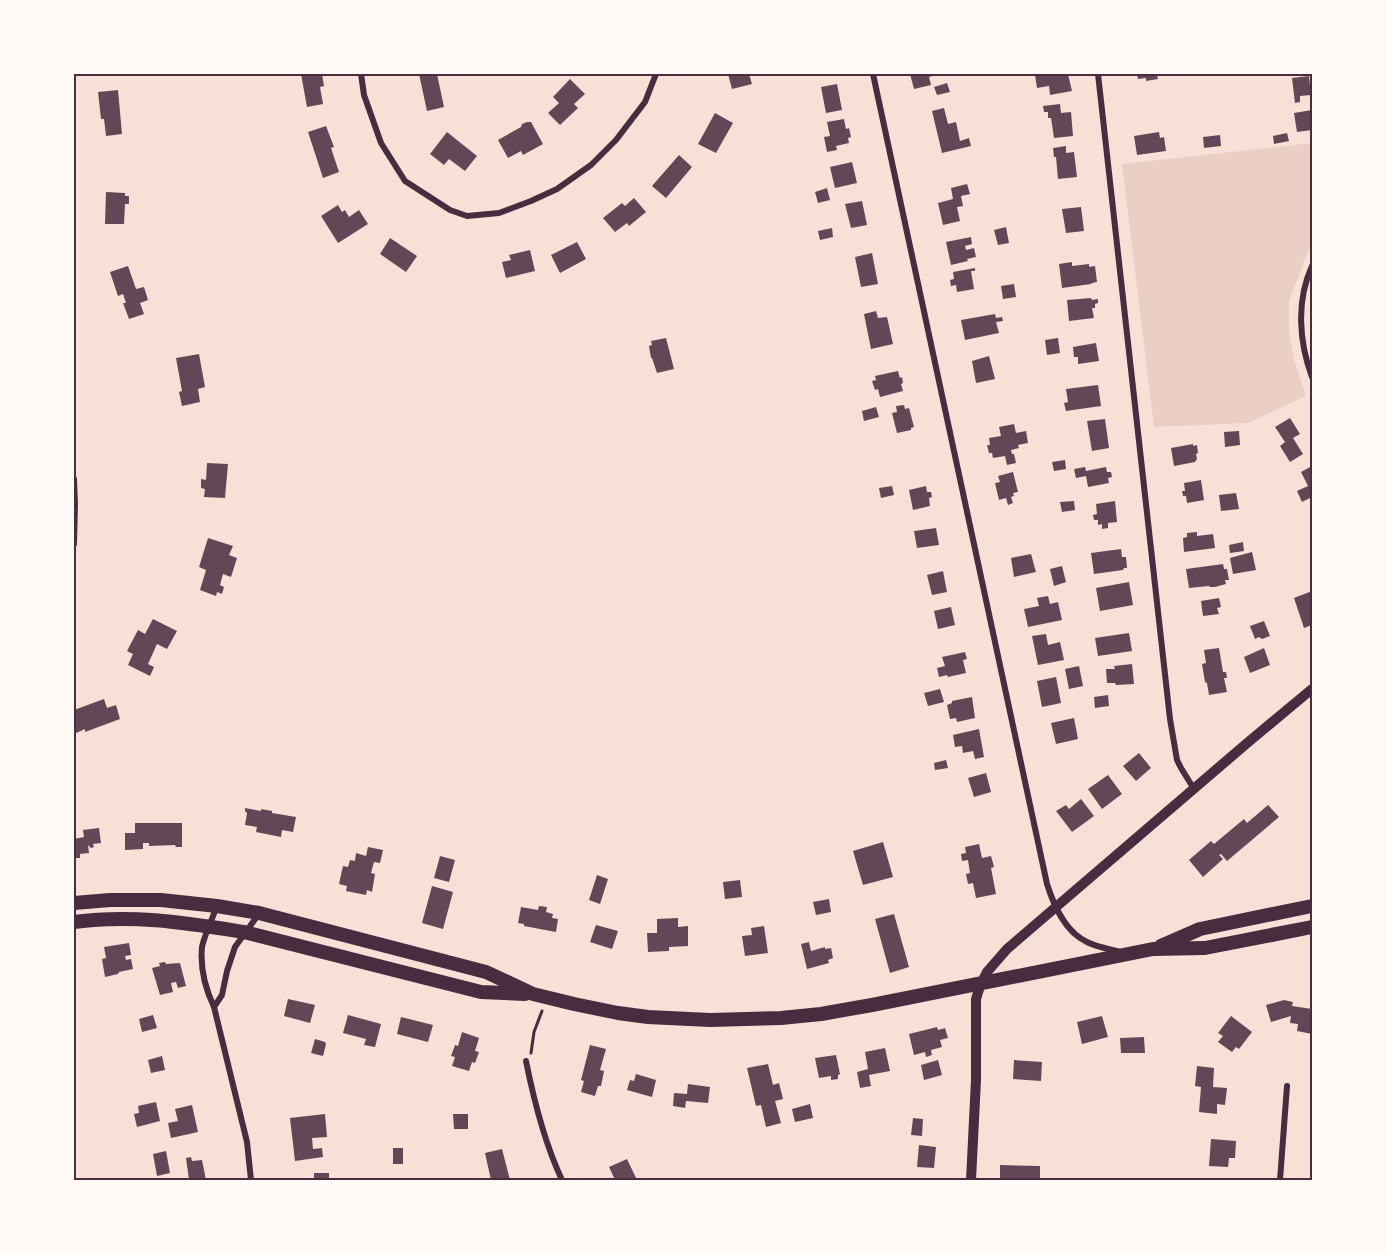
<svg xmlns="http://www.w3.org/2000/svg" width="1386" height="1254" viewBox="0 0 1386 1254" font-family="'PT Sans Narrow',sans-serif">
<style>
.green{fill:#ebcfc5}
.building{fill:#644757}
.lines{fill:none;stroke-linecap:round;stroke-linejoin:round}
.path{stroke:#4a2c40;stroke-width:3}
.minor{stroke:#4a2c40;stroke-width:6}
.tertiary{stroke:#4a2c40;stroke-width:10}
.primary{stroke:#4a2c40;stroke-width:14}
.neatline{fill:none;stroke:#4a2c40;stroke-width:2}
</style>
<rect width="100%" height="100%" fill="#f7e1d7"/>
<path class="green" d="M1312,143V241L1289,301V331L1294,361L1306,396L1248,423L1154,427L1122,164Z"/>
<path class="building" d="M301,74H322L324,86L320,87L323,104L307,107Z
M419,74H437L444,107L427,111Z
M728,74H749L752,84L732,89Z
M910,74H940L929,77L931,85L914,89Z
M1042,74H1048L1049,76L1068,74L1072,91L1050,95L1049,86L1037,88L1035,75Z
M1137,74H1157L1158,79L1146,81V78L1138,79Z
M1309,76L1311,95L1300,96V102L1295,103L1292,78Z
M570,79L585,94L574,104L578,108L560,125L548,113L559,103L553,97Z
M947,83L950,92L937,95L934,87Z
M837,84L842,110L826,113L821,87Z
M118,90L122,134L106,136L104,119H101L98,92Z
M1060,104L1061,113L1071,112L1073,136L1054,138L1051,118H1048V112H1044L1043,106Z
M944,108L948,124L956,122L960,141L969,138L971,146L942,153L932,111Z
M1312,110V130L1297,132L1294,113Z
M715,113L733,123L716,153L698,144Z
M844,119L846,129L849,128L851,137L848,138L849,143L836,146L837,150L827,152L824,137L830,136L827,122Z
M527,122H531L543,144L523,155L521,151L508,158L498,140L521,127L522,124Z
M326,126L334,147L331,148L339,172L323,178L308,132Z
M447,132L477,156L465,171L449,159L444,165L430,154Z
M1159,132L1160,138L1164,137L1166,151L1137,155L1134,136Z
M1287,133L1289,141L1274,144L1273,136Z
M1220,135L1221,146L1204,148L1203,137Z
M1066,146V153L1074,152L1077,177L1058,179L1056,157H1054L1053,148Z
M679,155L692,167L666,198L652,186Z
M852,162L857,183L835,188L830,167Z
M967,184L970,194L961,196L963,206L957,207L960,221L943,225L938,203L953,199L951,188Z
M827,188L830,200L818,203L815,192Z
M106,192L125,193V196H129V204H125L124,224H105Z
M634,198L646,212L629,226L627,223L615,232L603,218L622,203L625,206Z
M862,201L867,225L851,228L845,204Z
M338,205L342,212L345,210L349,217L359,210L368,224L338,243L321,216Z
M1081,207L1084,231L1066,233L1062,209Z
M1006,227L1009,243L998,245L994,230Z
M832,228L833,237L820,240L818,231Z
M971,237L972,244L965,246L966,250L974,248L976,257L967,259L968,261L951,265L946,242Z
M390,238L417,256L406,272L380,254Z
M577,242L586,259L560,273L551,255Z
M530,250L535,271L506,278L502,262L511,260L509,255Z
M872,253L878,284L861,287L855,257Z
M1072,262V266L1089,264V267L1095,266L1097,282L1092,283L1091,284L1062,288L1059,264Z
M128,266L136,289L144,287L148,300L140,303L144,314L129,319L123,303H126L123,294L118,296L110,272Z
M975,268V271H971L974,289L957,292L956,285L951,286L950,280L954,279L953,272Z
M1014,284L1016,297L1003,299L1001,286Z
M1091,298L1092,300L1098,299V303L1095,304V308H1092L1094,318L1069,321L1067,300Z
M876,311L878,318L887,317L893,344L871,349L864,314Z
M995,314L996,318L1002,317L1003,321L996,322L999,333L965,340L961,320Z
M666,338L674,369L657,373L652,358H651L649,346L652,345L651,341Z
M1058,338L1060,353L1047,355L1045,340Z
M1096,343L1099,361L1078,364V357H1074L1073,347Z
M199,354L205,387L198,389L200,402L182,406L179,392L182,391L176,358Z
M989,356L995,379L976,383L972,361Z
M898,371L900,378L902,377L903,383L901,384L903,391L880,397L878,389L875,390L872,381L876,380L875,376Z
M1098,385L1101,406L1066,411L1064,403L1068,402L1066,389Z
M904,405L905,409L909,408L914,427L911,428V430L897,433L892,413L897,412L896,406Z
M876,407L879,417L864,421L862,411Z
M1290,418L1300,434L1293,438L1303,454L1290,462L1280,446L1285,442L1275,427Z
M1105,419L1109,448L1092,451L1087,421Z
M1014,424L1016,433L1026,431L1028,443L1018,445L1019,448L1011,450L1012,454H1014L1016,463L1007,465L1005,456L993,458L992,453H989L987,445H990L989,438L1001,436L999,427Z
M1239,431L1240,445L1225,447L1224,432Z
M1193,444V446L1197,445L1198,453L1196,454L1197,459L1195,462L1174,466L1171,448Z
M1065,460L1066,469L1054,471L1052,462Z
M207,463L228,464L225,498L204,497L205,489L201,488V479L206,480Z
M1312,466V497L1302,502L1297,491L1308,486L1301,472Z
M1085,467L1086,471L1106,467L1107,472H1111L1112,477L1108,478L1109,483L1088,487L1086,476L1076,478L1074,469Z
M1013,472L1018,492L1013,493L1014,496L1011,497L1013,503L1008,505L1006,498L999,500L995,483L1000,482L998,476Z
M1201,480L1204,500L1187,503L1186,496H1183L1182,491H1185L1184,483Z
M892,486L894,495L881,498L879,488Z
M926,486L927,492H931L932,497L929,498L930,506L913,510L909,490Z
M1236,493L1239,509L1221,511L1219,495Z
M1074,501L1075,510L1062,512L1060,502Z
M1115,501L1117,522L1108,523V528L1102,529V524L1098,525V520H1094L1093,515L1097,514L1096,504Z
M936,528L939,545L917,548L914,531Z
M1197,532V536L1213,534L1215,548L1184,552L1183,538L1187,537V533Z
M208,538L233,546L229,555L237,558L231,577L223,574L220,585L224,587L222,594L217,592L216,596L200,590L206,570L199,567Z
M1243,542L1244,551L1230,553L1229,545Z
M1121,549L1122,557H1126L1127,568H1124L1123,570L1094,574L1091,553Z
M1252,552L1256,570L1233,574L1230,558Z
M1031,554L1036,572L1014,577L1011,558Z
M1223,564L1224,569H1227L1229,580H1225L1226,584L1215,587H1210L1209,586L1189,588L1186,569Z
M1062,566L1066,582L1054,586L1050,569Z
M943,571L947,592L932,595L927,575Z
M1129,582L1133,605L1100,611L1096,588Z
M1312,591V625L1304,628L1294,598Z
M1048,596L1050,604L1058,602L1062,620L1028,627L1024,609L1039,606L1037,598Z
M1219,598L1221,607L1217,608L1219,614L1203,616L1201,601Z
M951,607L955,625L938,629L934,611Z
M153,619L177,631L167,649L157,644L148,664L154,667L150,676L128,665L133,654L127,651L138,630L145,634Z
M1264,621L1270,636L1262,639L1259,637L1255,639L1250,626Z
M1129,633L1132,651L1098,656L1095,638Z
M1046,634L1048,645L1060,642L1064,660L1038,665L1032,636Z
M1219,648L1223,672H1226L1227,678H1224L1227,692L1209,695L1207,683L1205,682L1202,664L1206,663L1204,650Z
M1264,648L1270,665L1250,673L1244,657Z
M965,652L967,659L963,660L966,673L948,677L947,675L939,677L937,668L945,666L942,657Z
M1132,664L1134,684L1116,685L1115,683H1107L1106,669H1115L1114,666Z
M1079,666L1083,686L1069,689L1065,669Z
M1056,677L1061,703L1042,707L1037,681Z
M940,689L944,702L928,706L924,693Z
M1108,695L1109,706L1095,708L1094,697Z
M972,697L975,718L957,722L956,718L950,719L947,705L952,703V701Z
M104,699L107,708L116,705L120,719L85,732V729L74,734V710Z
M1074,718L1078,739L1056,744L1051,723Z
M979,729L984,757L975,759L973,751L963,753L962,746L955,747L953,735Z
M1139,753L1151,768L1136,781L1123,766Z
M946,760L948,768L935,770L934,763Z
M986,773L991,792L974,797L968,778Z
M1108,775L1122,794L1102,809L1088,789Z
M1081,799L1094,816L1072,832L1056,811L1066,805L1069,809Z
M1268,805L1279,817L1227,861L1221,854L1219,855L1223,859L1203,877L1189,860L1211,841L1214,844L1244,819L1247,823Z
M245,808L261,811V809L272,811V813L296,817L293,832L282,830L281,837L256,832L257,827L245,825L247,813L245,811Z
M135,823H182V847H176L175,845L149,846V843H143V849L125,850V833H135Z
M99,828L101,843L93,844L94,847L91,848L88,845L89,853L80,854V858H75V855H74V839L84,837L83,830Z
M883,842L893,877L863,885L853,851Z
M979,844L982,858L991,856L994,867L991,868L996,894L976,898L973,883L968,884L966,874L970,873L968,860L962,861L961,854L966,853L965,847Z
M368,847L383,850L380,863L374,862L371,873L375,874L372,892L367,890L366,895L346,891L347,886L339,884L343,866L348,867L350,860L355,861L356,853L366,856Z
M440,856L455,860L449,882L434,878Z
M597,875L608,879L600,904L589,900Z
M740,880L742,897L725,899L723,882Z
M432,886L453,892L443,929L422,923Z
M829,899L831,912L816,915L813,902Z
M539,906L547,907L546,912L553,914L552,918L558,919L556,932L524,926V924L518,923L521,907L538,910Z
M894,914L909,967L890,973L875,919Z
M678,918V927L688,926V946L669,947V951L648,952L647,933H657V919Z
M596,925L618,931L612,949L590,942Z
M764,926L768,953L745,956L742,936L752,935L751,928Z
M809,942L811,951L825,947V949L831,948L833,958L828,960L829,963L807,969L801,944Z
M129,943L131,955L125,956L126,960L131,959L133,969L119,972L118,974L105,977L102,959L106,958L104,947Z
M165,962L166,964L180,963L186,986L178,988L176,982L171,983L173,992L160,995L152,968L160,966L159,963Z
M288,999L315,1005L310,1023L284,1016Z
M1284,1000L1293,1002L1292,1006L1312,1009V1034L1297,1031L1298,1024L1290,1023L1291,1016L1271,1022L1266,1005Z
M153,1015L157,1028L142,1032L139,1019Z
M348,1015L381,1024L375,1047L364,1045L366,1039L343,1033Z
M1102,1016L1108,1037L1082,1044L1077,1022Z
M1231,1016L1252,1032L1239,1049L1236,1047L1232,1052L1218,1042L1223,1036L1218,1033Z
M401,1017L433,1025L428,1042L397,1034Z
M937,1027L938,1030L945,1028L948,1038L940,1040L942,1047L931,1050L932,1055L926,1057L925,1052L914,1055L909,1034Z
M462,1032L479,1038L475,1051L479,1052L475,1063L472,1062L469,1071L452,1066L455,1057L451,1056L455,1045L458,1046Z
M1144,1037L1145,1053H1121L1120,1038Z
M315,1039L325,1042L326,1044L323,1056L311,1053Z
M590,1045L606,1049L600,1070L604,1071L601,1086H598L595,1096L581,1092L584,1081L581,1080Z
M885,1048L890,1071L869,1075L871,1086L860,1088L857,1072L868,1069L865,1052Z
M836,1055L840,1074L838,1075V1079L831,1080V1076L819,1078L815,1058Z
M162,1056L165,1070L151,1073L148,1060Z
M938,1060L942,1075L924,1080L921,1065Z
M1014,1060L1042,1062L1041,1081L1013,1079Z
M768,1064L773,1085L779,1083L783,1099L775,1101L781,1123L766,1127L761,1105L756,1106L747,1068Z
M1197,1066L1214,1068L1213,1087L1227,1088L1225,1105L1217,1104V1114L1199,1112L1201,1087L1195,1086Z
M636,1074L656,1080L652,1097L627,1090L630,1080L634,1081Z
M688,1084L710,1087L708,1103L686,1101L685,1108L673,1106L674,1093L687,1094Z
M156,1102L160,1121L137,1127L134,1114L139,1113L138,1106Z
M810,1104L813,1118L795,1122L792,1109Z
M192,1105L198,1132L171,1138L168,1123L178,1121L175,1109Z
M325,1114L327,1137L312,1138L313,1149L322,1148L323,1157L295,1161L290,1118Z
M453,1114H468V1129H454Z
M913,1118L923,1119L922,1136L911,1135Z
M1211,1139L1236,1141L1235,1158H1229L1228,1167L1209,1166Z
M919,1145L936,1147L934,1168L917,1167Z
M393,1148H403V1164H393Z
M502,1149L510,1180H491L485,1153Z
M166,1151L170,1173L157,1176L153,1154Z
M191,1157L192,1161L202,1160L206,1180H189L186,1158Z
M627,1159L637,1180H615L609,1167Z
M1000,1165L1040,1166V1180H1000Z
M314,1173H329V1180H314Z"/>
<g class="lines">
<path class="path" d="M531,1053L534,1032L542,1011"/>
<path class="minor" d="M361,74L364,95L381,143L405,181L450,210L467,216L499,213L531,201L557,189L591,165L616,140L645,102L656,74
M873,74L1047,884C1054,906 1065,932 1087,942C1097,947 1109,949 1120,952
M1098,74L1170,719L1177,760L1181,768L1194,789
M1312,266C1296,301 1299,342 1312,377
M74,479L75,504L74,544
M217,906C213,917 204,936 202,947C200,968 205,988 214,1007L247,1142L251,1180
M214,1007L222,995L227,971L235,947L258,915
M526,1061C534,1101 545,1144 562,1180
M1280,1180L1287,1086"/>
<path class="tertiary" d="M971,1180L976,1080V999L980,986L987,972L1007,949L1246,744L1312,689"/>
<path class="primary" d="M74,903L110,900H161L217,906L259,913L486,972L533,994L574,1004L618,1013L648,1017L710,1020L781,1018L821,1014L872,1005L1153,949L1205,948L1312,927
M74,922C133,914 186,923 244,932L481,992L525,994
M1161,946L1200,929L1312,906"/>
</g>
<rect width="1386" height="1254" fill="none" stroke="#fffaf5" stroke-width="150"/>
<rect x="75" y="75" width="1236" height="1104" class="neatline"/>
</svg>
